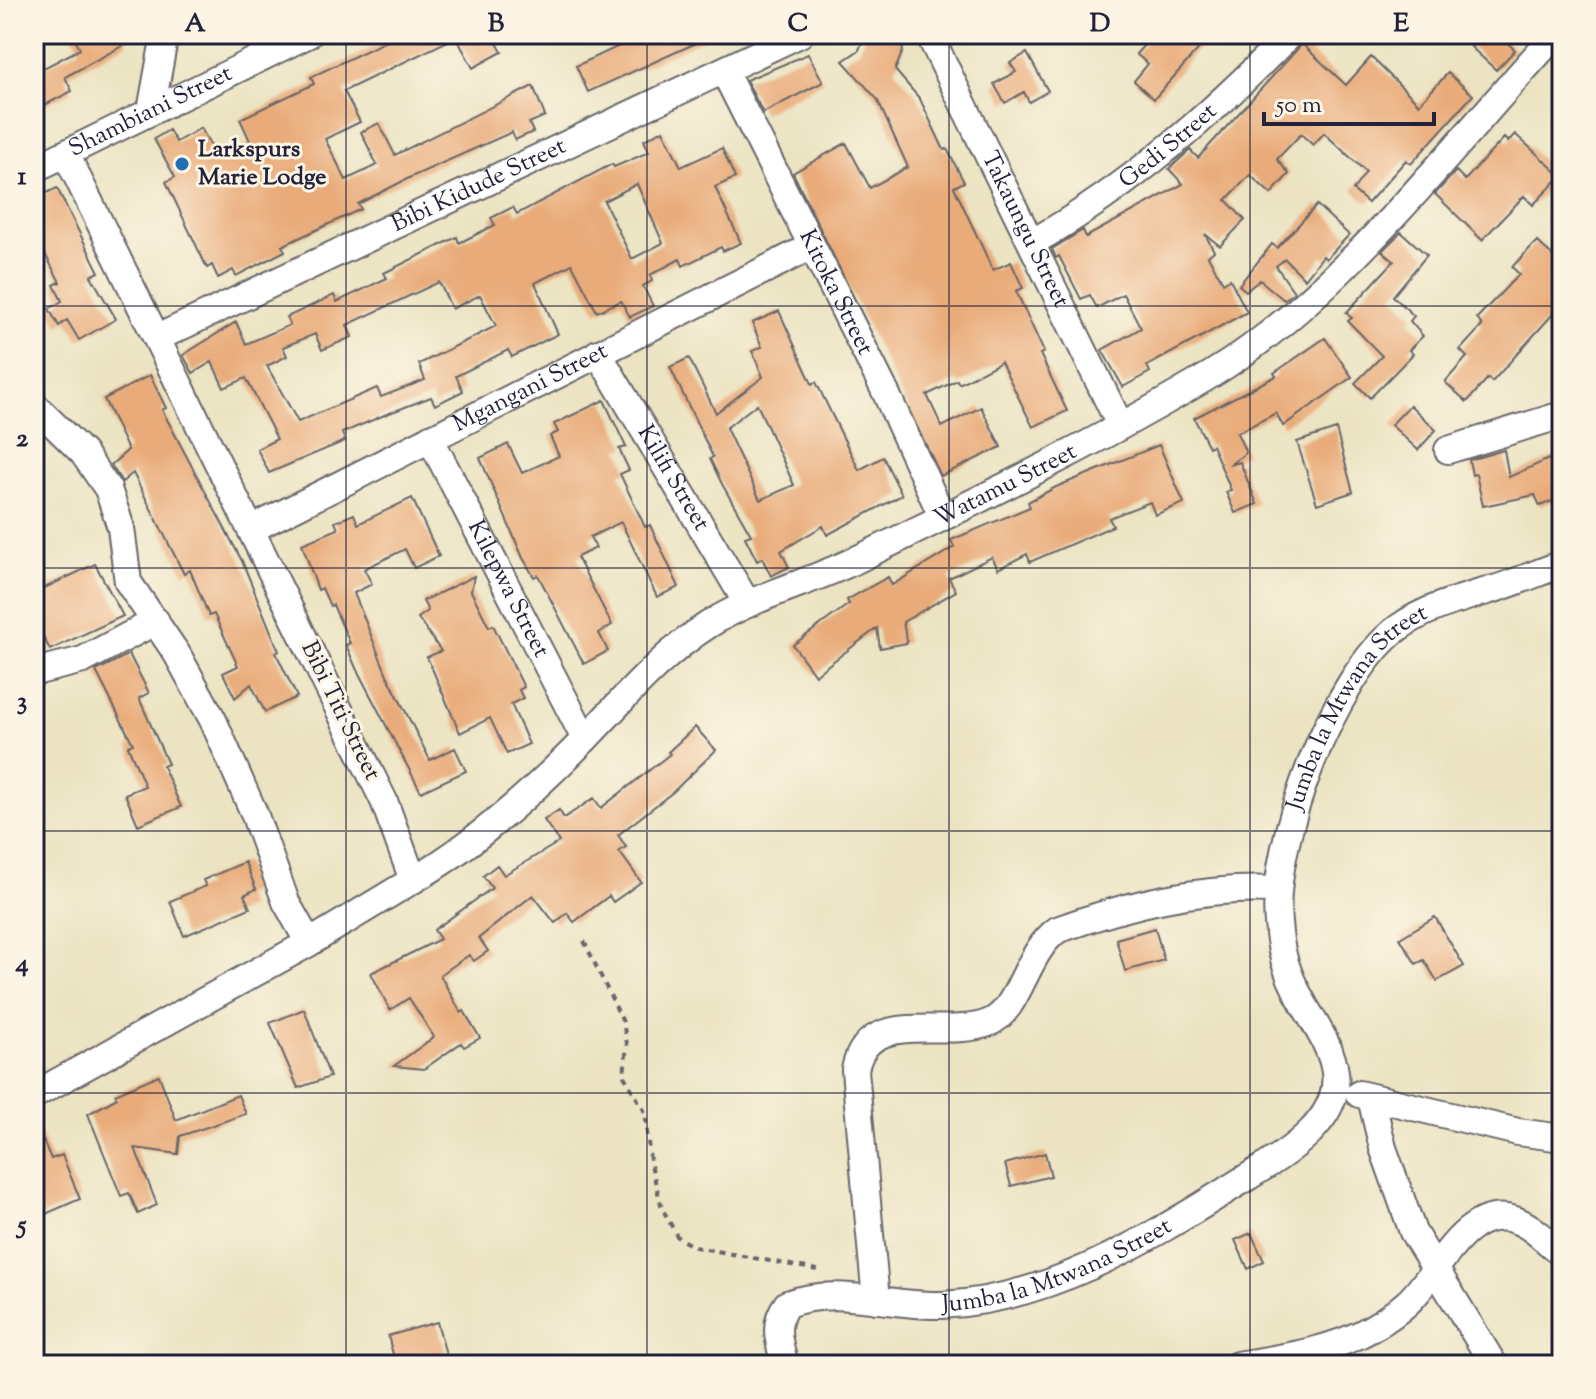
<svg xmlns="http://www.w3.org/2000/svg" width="1596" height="1399" viewBox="0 0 1596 1399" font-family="'Sorts Mill Goudy',serif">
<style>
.building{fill:#e9ab79;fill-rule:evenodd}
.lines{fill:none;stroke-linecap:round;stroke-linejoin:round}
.minor-casing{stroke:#68666a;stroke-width:30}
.path{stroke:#68666a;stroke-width:4;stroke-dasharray:6 6;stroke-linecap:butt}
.minor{stroke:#fff;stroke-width:26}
.grid{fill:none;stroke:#22223b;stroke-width:2;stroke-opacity:0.55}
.poi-dot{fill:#1f6fb2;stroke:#fcf5e5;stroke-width:3}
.labels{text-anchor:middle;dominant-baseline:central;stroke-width:6;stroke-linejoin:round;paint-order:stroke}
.street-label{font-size:24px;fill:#22223b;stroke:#fcf5e5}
.poi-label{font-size:24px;font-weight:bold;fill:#22223b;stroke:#fcf5e5;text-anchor:start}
.neatline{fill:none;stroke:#22223b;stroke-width:3}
.grid-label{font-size:26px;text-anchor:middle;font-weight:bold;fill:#22223b}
</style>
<rect width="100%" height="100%" fill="#fcf5e5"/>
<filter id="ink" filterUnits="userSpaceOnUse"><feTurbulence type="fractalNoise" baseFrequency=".0125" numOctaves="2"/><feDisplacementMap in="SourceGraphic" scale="16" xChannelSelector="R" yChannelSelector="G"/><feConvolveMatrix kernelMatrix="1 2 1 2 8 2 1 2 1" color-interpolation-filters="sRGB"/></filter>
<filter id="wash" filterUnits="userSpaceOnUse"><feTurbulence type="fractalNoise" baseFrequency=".006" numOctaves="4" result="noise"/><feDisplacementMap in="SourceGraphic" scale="32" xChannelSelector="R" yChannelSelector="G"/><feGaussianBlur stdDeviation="1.8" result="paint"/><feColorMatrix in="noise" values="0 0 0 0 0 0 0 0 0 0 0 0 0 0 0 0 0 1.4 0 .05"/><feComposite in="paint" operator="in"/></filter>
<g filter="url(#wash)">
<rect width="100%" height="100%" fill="#ebe3c1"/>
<g id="blocks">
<path class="building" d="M72,34H137L126,40L128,43L65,77L72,91L39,108L34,98V73L80,49Z
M401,34H492L502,52L473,68L456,37L344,91L360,122L325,139L346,180L377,165L361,132L379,123L395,155L533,86L545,116L529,123L533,132L515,140L512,132L411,177L358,204L361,209L282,246L285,251L236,276L233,270L218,278L212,265L207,268L166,182L175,177L154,139L169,130L176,142L201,128L217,157L251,143L240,119L314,84L311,77Z
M645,34H716L588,92L576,66Z
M865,34H899L903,51L895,70L920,99L944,150L947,149L964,182L954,187L993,270L1011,262L1023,288L1016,291L1044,352L1040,354L1067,411L1033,427L1001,362L959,384L957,380L927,395L942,427L981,407L1001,447L941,476L793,173L846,143L870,188L908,167L877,99L843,61L859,50Z
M1154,34H1212L1154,99L1134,81L1148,64L1136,54Z
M1484,34H1498L1515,50L1496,70L1471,47Z
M1302,44L1346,85L1371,57L1419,104L1448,73L1473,95L1411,164L1406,160L1368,203L1353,190L1366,172L1324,133L1313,145L1301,134L1277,159L1289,174L1271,194L1250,175L1226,200L1245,220L1220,246L1205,234L1214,251L1208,256L1223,283L1230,279L1247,312L1147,366L1150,372L1123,387L1102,350L1141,328L1123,294L1097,308L1090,295L1081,299L1059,256L1056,258L1052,249L1083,230L1086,237L1183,184L1169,169L1190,150L1198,158Z
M1027,53L1048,91L1029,102L1024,92L1005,103L994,84L1016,72L1010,63Z
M808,54L823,82L763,113L746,80Z
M663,130L681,167L722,148L735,178L715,187L741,243L723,251L721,247L683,266L680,259L650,275L652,281L643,286L653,306L630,317L621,301L597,312L572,264L535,283L558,334L512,357L508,350L456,376L463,391L435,405L431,397L387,414L342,433L345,441L269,473L257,449L277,439L246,378L224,388L212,362L193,373L183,355L236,322L246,344L290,325L287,317L334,295L337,302L387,278L384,273L457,237L459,243L495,225L491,218L513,207L517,214L612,164L614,167L649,152L644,140ZM637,184L663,243L632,259L604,201ZM439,282L452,309L480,295L496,326L419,364L425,380L381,397L377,388L298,422L267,366L287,356L283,347L315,334L322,350L352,337L347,325Z
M1515,134L1561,176L1533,205L1524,196L1482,240L1435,194L1456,171L1465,180L1504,138L1508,142Z
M57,188L99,272L91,276L116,319L79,340L67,320L59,326L49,309L62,301L54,285L60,282L44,252L34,257V199Z
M1317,205L1349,235L1326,259L1323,256L1305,279L1285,259L1276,266L1294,292L1284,300L1260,280L1246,291L1239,285L1272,244L1277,248Z
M1401,232L1427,255L1393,296L1414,316L1410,321L1423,336L1409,350L1413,354L1370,398L1355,383L1382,356L1348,321L1352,318L1346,313L1394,261L1382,251Z
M1537,241L1562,265V304L1492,382L1488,378L1467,402L1445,382L1467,357L1460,350L1482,326L1477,318L1519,274L1512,267Z
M779,311L812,384L816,382L859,470L883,457L902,495L827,535L823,526L781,551L789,567L771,576L762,558L757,561L745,537L751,535L722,484L710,459L713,457L670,367L689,358L716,413L763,377L752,351L762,347L752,323ZM757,404L794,485L760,500L726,428Z
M1325,338L1352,377L1283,426L1276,413L1237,433L1246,453L1229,465L1240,462L1257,504L1235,513L1226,492L1231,490L1212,445L1209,447L1194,418L1276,376L1274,373Z
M150,375L166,408L162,410L242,561L279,651L276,653L297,697L265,712L251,684L235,698L223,673L238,666L214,614L209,616L190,570L184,574L133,473L122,482L111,465L128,450L104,399Z
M604,400L626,447L619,449L629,470L620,474L645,527L650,525L679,587L657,597L621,522L590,537L596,548L577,557L612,625L599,633L608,651L584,664L538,575L534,577L523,558L480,458L508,444L522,473L559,456L550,436L558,432L554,424Z
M1410,405L1436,430L1418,450L1391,425Z
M1336,429L1353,492L1317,504L1297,442Z
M1159,445L1184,503L1155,515L1150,502L1109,518L1113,526L1030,562L1027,554L998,569L992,557L949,578L956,591L903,622L907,643L880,648L877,628L815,675L793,645L849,604L847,600L888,577L892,585L954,547L951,540L1030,507L1028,502L1056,487Z
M1504,450L1509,477L1562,453V497L1540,506L1535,495L1483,506L1476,474L1472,475L1469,460Z
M412,498L439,556L414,568L405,549L364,569L372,584L354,593L387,675L430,760L455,748L466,771L421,792L356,668L346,645L350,643L333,605L330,606L322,588L318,590L302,544L338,529L335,522L354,514L358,524Z
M95,564L123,616L50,650L34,618V593Z
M474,576L471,591L489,627L493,625L524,687L519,690L523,698L511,704L529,744L507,754L490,718L460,733L427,657L441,651L418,618L428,611L423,601Z
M129,654L149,693L139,698L168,764L163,766L181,807L138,825L125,794L145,786L128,746L133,744L96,671Z
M695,727L716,750L673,792L618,835L626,847L619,851L641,882L613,902L609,896L574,922L567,913L555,923L533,895L479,938L488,951L474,961L469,955L440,975L461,1013L464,1011L480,1038L464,1047L461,1043L424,1069L394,1066L434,1037L409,998L390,1010L371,973L440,939L434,930L492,888L483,876L497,865L504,875L559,842L544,820L559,810L564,818L594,798L601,808L670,754L668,752Z
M245,862L256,889L244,895L250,908L184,936L170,901L206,886L203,880Z
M1435,917L1464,966L1437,981L1424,960L1416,964L1400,938Z
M1155,928L1164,960L1125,971L1116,939Z
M304,1009L330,1077L298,1088L270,1023Z
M159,1075L176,1120L238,1095L246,1114L180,1136L178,1154L135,1148L157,1205L138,1214L129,1193L121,1196L88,1114L117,1098L115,1094Z
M34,1119L51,1159L62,1155L80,1199L34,1219Z
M1045,1153L1051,1176L1011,1186L1005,1164Z
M1251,1233L1264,1261L1248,1269L1235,1240Z
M437,1322L449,1365H396L388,1336Z"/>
</g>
</g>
<g filter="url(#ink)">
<use href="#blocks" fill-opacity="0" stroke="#68666a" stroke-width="2"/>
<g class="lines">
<defs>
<g id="minor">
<path id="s1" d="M929,34L1120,425"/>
<path id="s2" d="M724,71L885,391L942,516"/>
<path d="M151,111L165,34"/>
<path id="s3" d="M34,169L309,34"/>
<path id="s4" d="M1033,242C1131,186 1212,114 1290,34"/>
<path id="s5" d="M157,338L800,34"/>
<path id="s6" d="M598,353L747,603"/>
<path d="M34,405L83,453L108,489L121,528L128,582L177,654L213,720L254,813L286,902L309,943"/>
<path id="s7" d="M430,438L585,739"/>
<path d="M1448,450L1562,415"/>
<path id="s8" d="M252,529L810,247"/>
<path d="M34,672L83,660L156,621"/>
<path id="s9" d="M413,880C476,844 535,790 586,738C624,699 661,655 708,625C755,595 810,583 860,558C978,500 1099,442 1212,374C1340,296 1454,144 1556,34"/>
<path d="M1359,1094L1518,1132L1562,1138"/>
<path d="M34,1095L309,943L413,880L384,801L66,154"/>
<path d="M1371,1098L1383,1148L1413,1232L1494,1365"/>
<path d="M876,1300L855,1070C867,1006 944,1040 988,1023C1020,1011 1024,955 1057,930C1129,904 1201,886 1278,890"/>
<path id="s10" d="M785,1365C779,1342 772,1324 787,1304C838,1285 890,1307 942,1305C1047,1300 1144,1242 1230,1188C1258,1170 1287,1155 1310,1132C1369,1073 1310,1030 1289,974C1283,959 1279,938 1278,923C1270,844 1334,675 1398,628C1427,607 1460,599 1494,589C1517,582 1539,572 1562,564"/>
<path d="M1237,1365C1281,1358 1333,1351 1372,1328C1384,1321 1397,1312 1407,1303C1436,1278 1463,1206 1512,1219C1531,1224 1547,1242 1562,1254"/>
</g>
</defs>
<use href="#minor" class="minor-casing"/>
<path class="path" d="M584,941L623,1022L627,1044L624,1076L645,1112L650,1161L662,1208L678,1238L695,1247L823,1271"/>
<use href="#minor" class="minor"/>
</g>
</g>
<path class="grid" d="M346,34V1365M647,34V1365M949,34V1365M1250,34V1365M34,306H1562M34,568H1562M34,831H1562M34,1093H1562"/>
<circle class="poi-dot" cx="182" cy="164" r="8"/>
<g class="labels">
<g class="street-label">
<text stroke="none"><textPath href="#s3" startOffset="130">Shambiani Street</textPath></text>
<text stroke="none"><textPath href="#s4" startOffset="166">Gedi Street</textPath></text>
<text stroke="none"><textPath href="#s5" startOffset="356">Bibi Kidude Street</textPath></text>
<text stroke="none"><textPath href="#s1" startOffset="218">Takaungu Street</textPath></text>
<text stroke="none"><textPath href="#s2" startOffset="248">Kitoka Street</textPath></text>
<text stroke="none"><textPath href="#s8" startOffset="312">Mgangani Street</textPath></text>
<text stroke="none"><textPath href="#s6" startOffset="146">Kilifi Street</textPath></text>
<text stroke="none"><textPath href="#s9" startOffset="720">Watamu Street</textPath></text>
<text stroke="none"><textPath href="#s7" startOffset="170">Kilepwa Street</textPath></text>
<text transform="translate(340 711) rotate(64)">Bibi Titi Street</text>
<text stroke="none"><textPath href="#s10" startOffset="1098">Jumba la Mtwana Street</textPath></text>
<text stroke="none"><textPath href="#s10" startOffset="342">Jumba la Mtwana Street</textPath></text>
</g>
<g class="poi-label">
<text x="198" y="150">Larkspurs<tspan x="198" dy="28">Marie Lodge</tspan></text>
</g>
</g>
<rect width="1596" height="1399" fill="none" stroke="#fcf5e5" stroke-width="88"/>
<path d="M1264 112v12h170v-12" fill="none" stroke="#22223b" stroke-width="4"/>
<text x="1276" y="112" font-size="24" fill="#22223b" stroke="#fcf5e5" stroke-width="6" paint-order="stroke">50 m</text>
<rect x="44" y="44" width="1508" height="1311" class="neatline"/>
<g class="grid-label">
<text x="195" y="31">A</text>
<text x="496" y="31">B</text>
<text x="798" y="31">C</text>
<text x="1100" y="31">D</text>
<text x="1401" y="31">E</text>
<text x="22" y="184">1</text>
<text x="22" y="446">2</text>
<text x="22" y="709">3</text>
<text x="22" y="971">4</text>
<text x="22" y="1233">5</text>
</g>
</svg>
